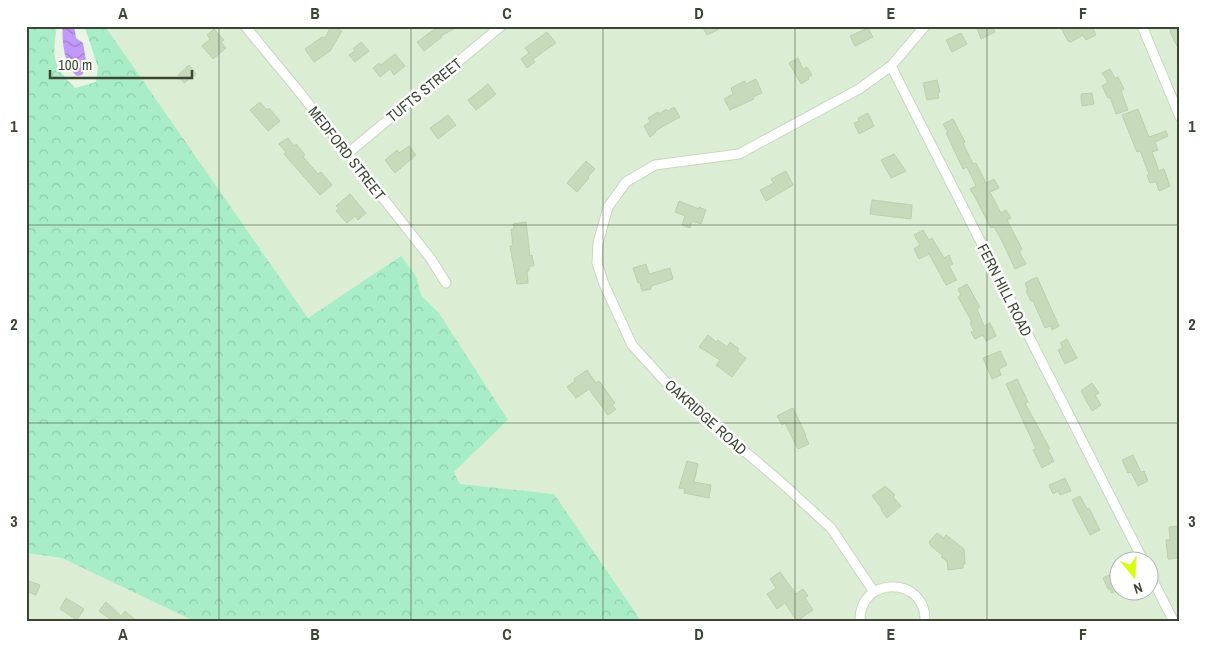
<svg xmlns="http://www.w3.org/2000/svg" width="1206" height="648" viewBox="0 0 1206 648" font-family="'Archivo Narrow',sans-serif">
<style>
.residential{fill:#dcedd5;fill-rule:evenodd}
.forest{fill:url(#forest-crowns)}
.water{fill:url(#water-waves)}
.building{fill:#c7dabb;stroke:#b9d2aa}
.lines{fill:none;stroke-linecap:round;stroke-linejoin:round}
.minor-casing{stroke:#c5d8bc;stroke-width:11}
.minor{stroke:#fff;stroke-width:9}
.grid{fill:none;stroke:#3a4733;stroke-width:1;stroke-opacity:0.55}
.labels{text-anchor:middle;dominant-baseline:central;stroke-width:5;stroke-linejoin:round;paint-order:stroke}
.street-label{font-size:15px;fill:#3a4733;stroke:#fff}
.neatline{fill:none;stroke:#3a4733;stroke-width:2}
.grid-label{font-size:16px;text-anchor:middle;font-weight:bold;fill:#3a4733}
</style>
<defs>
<pattern id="forest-crowns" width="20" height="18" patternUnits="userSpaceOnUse" patternTransform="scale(1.25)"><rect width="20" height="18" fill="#a8edc8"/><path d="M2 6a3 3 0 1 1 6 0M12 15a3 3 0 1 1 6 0" fill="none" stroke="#91cdac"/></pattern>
<pattern id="water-waves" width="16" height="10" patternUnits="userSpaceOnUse" patternTransform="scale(1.25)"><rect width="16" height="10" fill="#c199f8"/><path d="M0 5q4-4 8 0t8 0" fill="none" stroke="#9e7fc9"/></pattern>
</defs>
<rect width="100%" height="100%" fill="#e8f4e4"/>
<path class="residential" d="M105,26H1180V622H642L554,494L460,484L454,472L508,420L439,313L421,295L416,276L400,257L308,318ZM1118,560H1148V590H1118Z
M26,553L62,558L196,622H26Z"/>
<path class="forest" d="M26,26H57C52,57 52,65 75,88L96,82L98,67L85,28L87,26H105L308,318L401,256L416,276L421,295L439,313L508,420L454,472L460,484L554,494L642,622H196L62,558L26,553Z"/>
<path class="water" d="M63,26H74L76,38L83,43L87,66L82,75L77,76C65,67 61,40 63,26Z"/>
<path class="building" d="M331,26L342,31L330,51L314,62L305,49L322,37L325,38Z
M439,26H459L441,36L442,37L424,51L417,42Z
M702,26H725L707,35Z
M976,26H992L995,32L981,39Z
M1060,26H1092L1096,35L1086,40L1083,35L1071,42L1068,41Z
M1175,26H1180V52L1171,34L1170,28Z
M868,28L873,37L855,46L850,36Z
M214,29L224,40L221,42L226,48L213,59L202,46L210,39L207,35Z
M547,32L556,43L533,59L535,62L527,68L521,59L529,53L525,48Z
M961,33L967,44L952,52L946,40Z
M361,42L369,51L355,62L349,55L355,51L353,49Z
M395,54L405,66L394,75L390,69L380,77L373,68L379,63L381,65Z
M798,58L803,69L807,67L812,75L808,77L809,79L801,84L789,63Z
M189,65L196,74L184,83L178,75Z
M1110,69L1115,78L1118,77L1124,89L1121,91L1128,110L1116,114L1110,97L1108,98L1102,86L1108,82L1102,73Z
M756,79L762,93L753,97L754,99L730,110L724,99L733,94L731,88L745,81L746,84Z
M937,80L940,92L938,93L939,98L927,100L923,83Z
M488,84L496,94L476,110L468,100Z
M1092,93L1094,104L1082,106L1081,94Z
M260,102L267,110L269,108L280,121L268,131L250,110Z
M674,107L680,117L655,131L656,132L650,137L644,126L650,122L648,118L658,112L659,114L666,109L668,111Z
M1138,109L1149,137L1166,131L1168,136L1155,142L1158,150L1152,152L1159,171L1164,169L1170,186L1159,191L1156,182L1150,183L1147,175L1149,174L1141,153L1140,151L1137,152L1122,115Z
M868,113L874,126L859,134L854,123L859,121L858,118Z
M448,115L456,125L438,139L430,128Z
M953,119L965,142L963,143L973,164L976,163L986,183L994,179L999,188L990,192L1001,213L1006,210L1011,218L1007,220L1022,249L1019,251L1026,264L1015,269L1002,241L994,227L991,228L975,197L970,189L976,186L967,167L963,169L946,133L948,132L943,124Z
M288,138L294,146L296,144L305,155L303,157L318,174L321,172L332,185L320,195L284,154L286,152L279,144Z
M409,146L416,155L395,173L385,160L397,150L399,153Z
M894,154L906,171L891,178L881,160Z
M586,161L595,169L588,177L589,178L577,192L567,183Z
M786,171L793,185L766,201L760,190L774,183L771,179Z
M350,194L366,213L358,220L355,216L347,223L336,211L339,209L336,206Z
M872,200L912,205L911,219L870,214Z
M679,201L699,209V207L706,210L701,224L692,221L690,228L682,225L685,216L675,212Z
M526,222L530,256L532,255L534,266H529V271H527L528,283L517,284L510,246H513L511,229H514L513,224Z
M923,230L929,240L932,238L944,258L949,255L953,264L949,266L957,280L946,285L929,254L919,259L914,249L920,245L914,235Z
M646,264L649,274L670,268L673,279L651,286V289L642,291L640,283H638L633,268Z
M1037,277L1059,326L1052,330L1051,326L1045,328L1033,301H1031L1026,291L1028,290L1025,283Z
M967,284L980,307L977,309L984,326L990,323L996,336L986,341L983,335L975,339L971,332L974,331L970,323L972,322L958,297L961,295L958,289Z
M708,335L716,342L718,340L727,347L730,342L739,349L737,351L746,358L732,377L716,365L720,360L699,347Z
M1067,339L1077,358L1065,364L1058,350L1063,348L1060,343Z
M1000,351L1007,365L999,369L1001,375L992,379L983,358Z
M587,370L596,383L599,381L615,403L612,405L616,409L608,415L589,389L576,398L567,387L575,381L574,379Z
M1017,379L1028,402L1025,403L1050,449L1048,450L1054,461L1042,468L1033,450L1036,449L1006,384Z
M1092,383L1099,393L1095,395L1101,405L1092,411L1081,391Z
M793,408L806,435L805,436L809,444L798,449L785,423L782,425L777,416Z
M1133,455L1141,472L1144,471L1148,481L1138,486L1131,472L1128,473L1122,460Z
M687,461L698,464L694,482L711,485L709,498L684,493L685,489L679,488Z
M1065,478L1071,491L1060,495L1058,491L1053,494L1049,485Z
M885,486L895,495L893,497L901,506L887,518L881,510L882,509L872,496Z
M1080,496L1087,509L1089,508L1100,530L1090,535L1072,500Z
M1180,526V558L1168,559L1166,540H1170L1169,527Z
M937,533L944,538L946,535L964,549L965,564H963V568L948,570L947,561L941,557L943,556L931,546L929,542Z
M1118,571V590L1112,593L1110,589H1108L1103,578Z
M780,572L796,594L803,589L808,596L805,598L813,610L797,621L785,603L777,609L767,594L776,588L770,579Z
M26,580L40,585L36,595L26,591Z
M66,598L84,609L77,620L60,609Z
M106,602L121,616L125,611L138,622H114L99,611Z"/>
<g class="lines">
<defs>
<path id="minor" d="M245,26L297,89L431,259L446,283
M1142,26L1180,117
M891,66L1143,560
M347,154L501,26
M1148,571L1174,622
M874,592L831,528L783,484L673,390L632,345L604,284L597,263L598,243L608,207L626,182L655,165L739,154L859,89L891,66L925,26
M860,622C858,575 927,575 925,622"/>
</defs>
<use href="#minor" class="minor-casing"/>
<use href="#minor" class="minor"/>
</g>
<path class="grid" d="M219,26V622M411,26V622M603,26V622M795,26V622M987,26V622M26,225H1180M26,423H1180"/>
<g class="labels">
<g class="street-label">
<text transform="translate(424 90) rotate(-39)">TUFTS STREET</text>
<text transform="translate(347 153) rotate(52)">MEDFORD STREET</text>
<text transform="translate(1005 290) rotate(63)">FERN HILL ROAD</text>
<text transform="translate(706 417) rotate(42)">OAKRIDGE ROAD</text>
</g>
</g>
<rect width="1206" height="648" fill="none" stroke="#ffffff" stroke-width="55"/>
<g transform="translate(1134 576) rotate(162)"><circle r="24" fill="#ffffff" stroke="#b0b5ad"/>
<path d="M0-4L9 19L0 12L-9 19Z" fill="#d8ff10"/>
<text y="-8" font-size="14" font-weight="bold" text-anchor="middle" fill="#3a4733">N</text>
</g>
<path d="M50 70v8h142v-8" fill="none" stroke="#3a4733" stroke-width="2.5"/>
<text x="58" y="70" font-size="15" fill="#3a4733" stroke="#ffffff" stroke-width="4" paint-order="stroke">100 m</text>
<rect x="28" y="28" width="1150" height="592" class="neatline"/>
<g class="grid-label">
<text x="123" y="19">A</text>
<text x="315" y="19">B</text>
<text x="507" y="19">C</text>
<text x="699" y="19">D</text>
<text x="891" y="19">E</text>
<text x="1083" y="19">F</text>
<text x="14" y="132">1</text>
<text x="1192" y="132">1</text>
<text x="14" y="330">2</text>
<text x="1192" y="330">2</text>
<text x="14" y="527">3</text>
<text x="1192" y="527">3</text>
<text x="123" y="640">A</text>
<text x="315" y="640">B</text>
<text x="507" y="640">C</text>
<text x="699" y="640">D</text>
<text x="891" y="640">E</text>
<text x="1083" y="640">F</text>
</g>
</svg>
